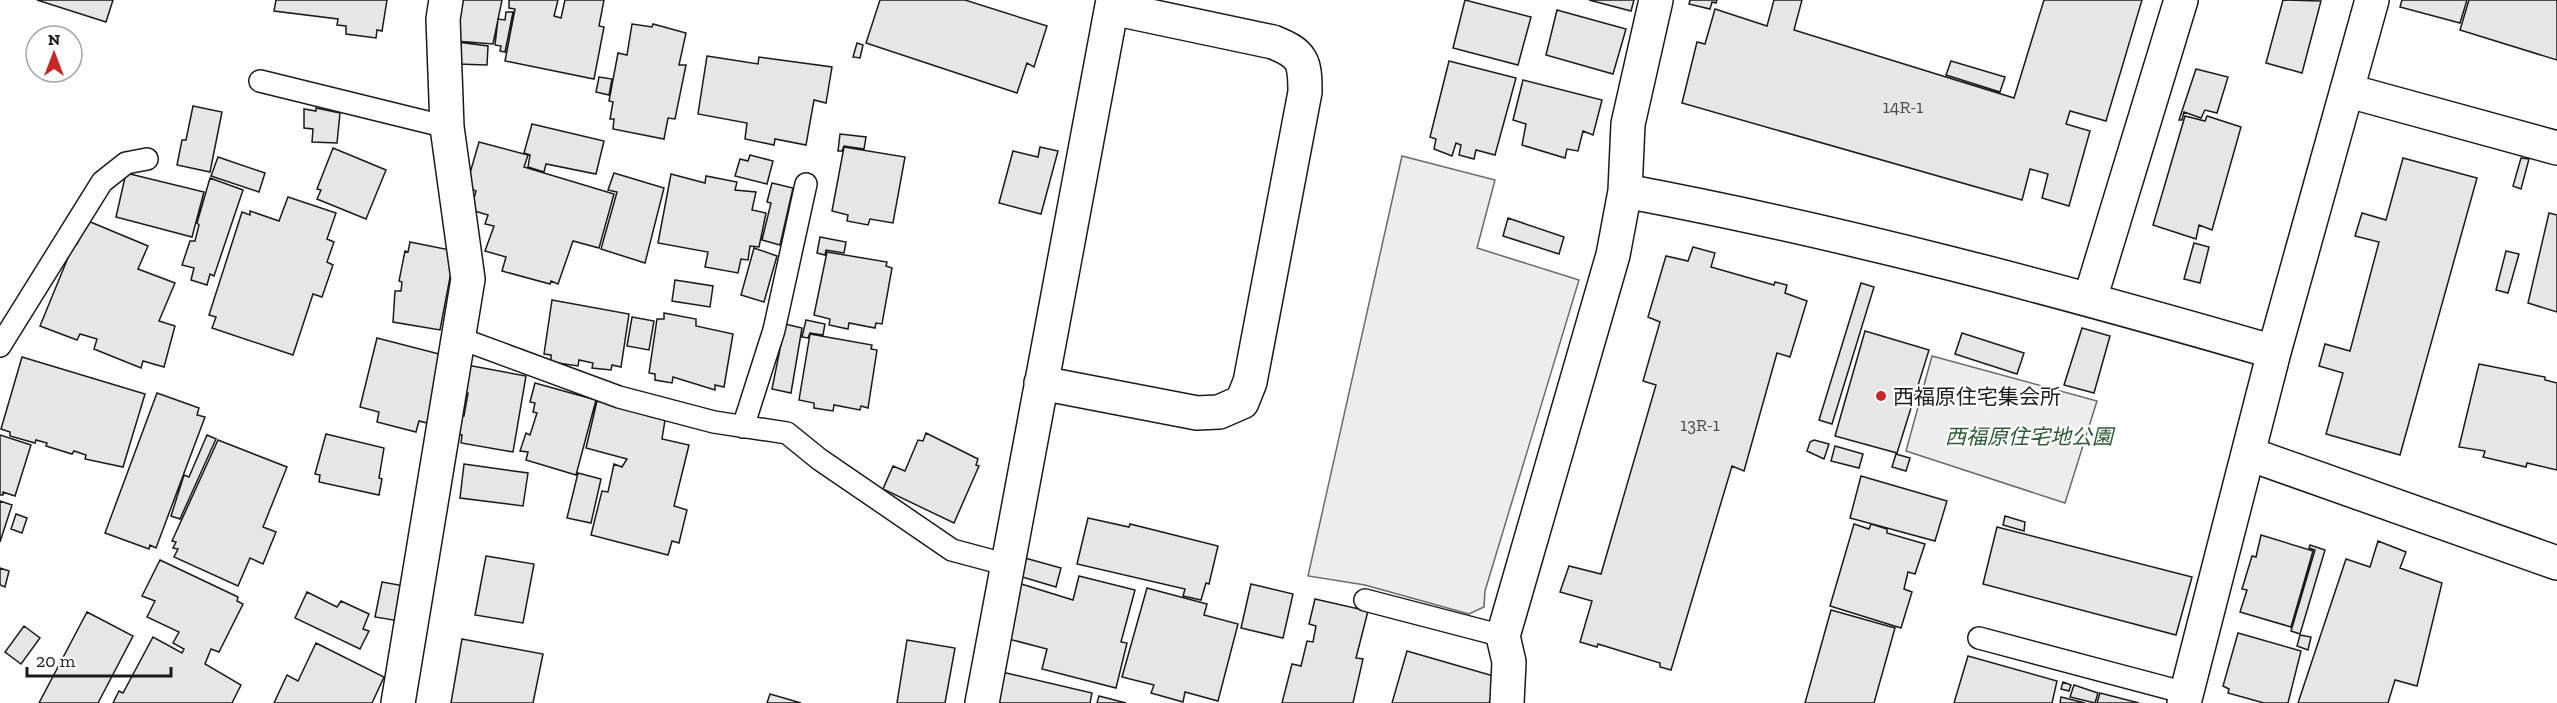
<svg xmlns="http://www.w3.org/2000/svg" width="2557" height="703" viewBox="0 0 2557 703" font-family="'Zilla Slab','Noto Sans JP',serif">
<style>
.built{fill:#ededed;stroke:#6a6a6a;stroke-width:1.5}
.building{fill:#e6e6e6;stroke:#1a1a1a;stroke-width:1.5}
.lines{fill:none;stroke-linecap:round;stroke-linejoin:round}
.lane-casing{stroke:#1a1a1a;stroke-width:24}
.street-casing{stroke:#1a1a1a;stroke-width:36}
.lane{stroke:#fff;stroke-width:21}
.street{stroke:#fff;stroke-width:33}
.poi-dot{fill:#c62828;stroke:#fff;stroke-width:2}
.labels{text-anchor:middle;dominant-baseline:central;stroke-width:4.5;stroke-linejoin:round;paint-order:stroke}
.number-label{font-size:18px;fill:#4d4d4d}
.poi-label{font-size:21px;fill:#1a1a1a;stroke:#fff;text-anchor:start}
.park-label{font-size:21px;font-style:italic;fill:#2b5a34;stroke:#fff}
</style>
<rect width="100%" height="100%" fill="#fff"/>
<path class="built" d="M1402,156L1495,180L1477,248L1579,280L1485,591L1484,607L1469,614L1365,585L1308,576Z
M1932,356L2097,401L2065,503L1906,451Z"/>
<path class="building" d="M37,0H113L106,22Z
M276,0H387L382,31L377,30L376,38L346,34V26L337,25L338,19L274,11Z
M460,0H502L493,44L455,41Z
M509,0H558L554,16L561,18L565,0H604L599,26L604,27L594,79L505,61L515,9L509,8Z
M880,0H965L1047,26L1034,67L1027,63L1017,93L866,43Z
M1465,0L1531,17L1518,65L1453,48Z
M1589,0H1634L1631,11Z
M1690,0H1717L1716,3L1712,2L1710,9L1689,4Z
M1774,0H1802L1794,30L2014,98L2044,0H2142L2106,121L2070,111L2066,124L2090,131L2069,206L2042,198L2048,174L2030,169L2022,200L1682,103L1697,42L1705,44L1715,9L1767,26Z
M2283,0L2321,1L2302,73L2266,63Z
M2402,0H2467L2460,23L2400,7Z
M2469,0H2557V60L2460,30Z
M1557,10L1626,29L1613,74L1546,55Z
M506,12H513L505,52L500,51L501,46L495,45L498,19L505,20Z
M632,24L652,27L653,24L686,33L679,65H686L675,119L668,118L664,139L613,129L614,119H610L613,102L609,101L618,53L627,55Z
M457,42L488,46L487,65L457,64Z
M857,43L863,45L860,58L853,57Z
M707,56L758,64L759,57L832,67L826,103L814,100L806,145L775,139L774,145L745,139L747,123L698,114Z
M1449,61L1516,78L1495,155L1476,150L1474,159L1459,155L1461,145L1456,143L1452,156L1434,149L1436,139L1430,137Z
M1951,61L2005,77L2000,92L1946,75Z
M2196,69L2228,77L2217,113L2205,110L2201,118L2184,112L2182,120H2179Z
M599,77L612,79L609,95L596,92Z
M1523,80L1602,100L1593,135L1583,131L1578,151L1567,149L1565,158L1522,145L1526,124L1513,120Z
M193,106L222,112L210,172L177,165L182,140H186Z
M316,108L340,113L337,143L312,142L313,129L304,128V109L316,111Z
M2185,116L2205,121L2207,116L2241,127L2212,230L2199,225L2196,239L2153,225Z
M532,124L604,141L596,174L546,164L544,172L528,167L530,155L524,153Z
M840,134L866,137L864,149L844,146L842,151H838Z
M479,142L528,155L524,167L614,194L599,248L573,241L558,284L551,281L550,284L502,271L506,257L485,251L494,226L485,224L488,215L471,210L476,191L466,187Z
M844,147L905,157L893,223L870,219L868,225L847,221L848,215L832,211Z
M1040,147L1058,151L1041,214L999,203L1013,151L1038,157Z
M333,148L386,170L366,219L317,199L321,190L317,189Z
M750,155L773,161L767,184L735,176L740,159L748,161Z
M218,157L265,173L259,192L211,176Z
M2403,158L2477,178L2400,455L2326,434L2343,373L2319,366L2325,344L2350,351L2379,242L2355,236L2362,213L2386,220Z
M2521,158L2529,159L2521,189L2513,186Z
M126,173L204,192L192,237L116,217Z
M614,173L664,188L645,263L601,249L617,192L608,190Z
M671,174L705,183L706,176L737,182L735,190L756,192L752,210L766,213L759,247L750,246L748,260L741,259L738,273L705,267L708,252L658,243Z
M210,178L243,190L214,276L210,274L207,285L191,280L194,268L182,265L190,241H195L199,225L197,223Z
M772,183L793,188L780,245L762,240L771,203L767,202Z
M288,197L336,213L327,239L334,242L327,262L333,265L322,297L313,294L293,355L212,328L216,317L209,315L242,212L250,215V211L279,221Z
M2549,213L2557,215V312L2528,303Z
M1508,218L1564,237L1559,254L1503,236Z
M88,221L148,246L138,269L175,283L159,321L175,326L164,367L143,361L141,368L94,349L97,339L80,334L77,340L40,326L74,243L77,244Z
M820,237L846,242L844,253L826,250L825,255L817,253Z
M410,242L455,251L440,330L393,322L395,291H401L402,282L399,281L405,251L408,252Z
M2194,243L2209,247L2200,283L2184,279Z
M1693,247L1715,253L1711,267L1774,285L1775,282L1787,285L1785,293L1807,301L1790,357L1777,353L1744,471L1732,466L1671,670L1660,667V663L1598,644L1597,647L1580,642L1592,601L1560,592L1569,566L1601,574L1656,385L1643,381L1660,322L1648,317L1666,256L1688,261Z
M754,248L777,256L764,302L741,295Z
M2506,251L2519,254L2508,293L2496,290Z
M827,252L887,262L886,266L892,268L882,324L876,323L875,328L849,323L848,329L829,325L830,319L814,315Z
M675,280L713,286L710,307L672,301Z
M1861,283L1874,287L1832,424L1819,420Z
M552,300L629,314L621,367L612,365L611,370L592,368L593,363L579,360L578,366L551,362V355L544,354Z
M664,313L696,319V326L733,334L724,387L715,385V390L673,377L672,383L655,380V374L649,373L657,319H664Z
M632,317L654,321L649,350L627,346Z
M806,320L825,324L823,335L810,333L808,338L802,337Z
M785,324L802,328L791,393L772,389Z
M2082,328L2110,336L2094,393L2064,385Z
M1865,331L1929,350L1897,453L1835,436Z
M1962,333L2024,353L2017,374L1955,354Z
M810,334L872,345L871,349L877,350L868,408L861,406L860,410L834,405L833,411L814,408V403L799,400Z
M377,338L447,356L431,424L419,421L416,432L377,422L379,412L360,407Z
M22,357L145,394L123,467L85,459L86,455L74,451L72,454L46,446L47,443L36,440L35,443L10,436V432L1,429Z
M2479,364L2545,377V380L2557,383V470L2527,463L2526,467L2483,457L2485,451L2459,447Z
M467,365L526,376L513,452L461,443L462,435L455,434L458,415L464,416L468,393L463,392Z
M535,383L596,400L576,475L526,460L528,452L520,451L526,433L530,435L537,413L533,412L535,403L530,402Z
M157,393L199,408L197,415L205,417L156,548L150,545L149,549L105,533Z
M597,401L649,413L648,416L665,420L662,439L689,445L674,506L687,510L679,543L672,541L668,555L591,535L602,491L608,492L614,464L622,467L627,459L586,448Z
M926,433L978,459L976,465L979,466L954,523L883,489L893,466L905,471L918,440L923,441Z
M326,434L384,448L379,478L382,479L379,495L319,482L320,475L315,474Z
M0,435L31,445L15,496L3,492V495H0Z
M207,435L216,439L180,519L171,516L184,475L189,477Z
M218,440L287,467L263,527L276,532L263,564L250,558L238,586L174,557L178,549L173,548L176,542L172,541Z
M1814,440L1829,444L1824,459L1807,451L1810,442Z
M1835,446L1863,454L1859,468L1831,461Z
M1896,454L1910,458L1906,471L1892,467Z
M464,464L528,473L523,506L460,498Z
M578,473L601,479L591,523L567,518Z
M1861,476L1947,501L1935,541L1850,518Z
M0,501L12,505L0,542Z
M16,514L27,518L22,533L11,529Z
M2005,516L2025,522L2024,531L2003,525Z
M1088,518L1129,527L1130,524L1218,546L1209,584L1206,583L1201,600L1183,596L1185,589L1077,564Z
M1854,524L1869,529L1871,524L1887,529V533L1925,544L1915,574L1908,572L1904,589L1912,592L1901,628L1830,606Z
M1997,527L2192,577L2176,635L1983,584Z
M2261,535L2313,551L2291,627L2240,612L2247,590L2242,589L2252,556L2256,557Z
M2378,541L2406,552L2400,568L2442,583L2417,686L2395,680L2388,703H2298L2346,559L2370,567Z
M2310,545L2325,550L2300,634L2291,631L2315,550L2309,548Z
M486,556L534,564L523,623L475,615Z
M1025,558L1061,568L1056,587L1019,576Z
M160,560L238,597L237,601L243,604L219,652L211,649L205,664L241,685L232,703H113L119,691L123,693L153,637L182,653L184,649L173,643L179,632L147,617L155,601L142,596Z
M0,568L9,571L5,587L0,585Z
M1079,576L1135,590L1121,642L1127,643L1116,688L1042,669L1047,649L1005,638L1018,583L1073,600Z
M382,582L405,586L399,621L375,617Z
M1251,584L1293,594L1283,638L1241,628Z
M1147,588L1207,604L1204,615L1238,624L1218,701L1185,692L1183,702L1151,693L1154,685L1122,677Z
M307,592L337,607L341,601L369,614L363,629L369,631L360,649L295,618Z
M1315,599L1368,611L1356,658L1363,659L1353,703H1282L1292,664L1301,666L1307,641L1313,642L1316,626L1309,624Z
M1831,610L1895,628L1874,703H1805Z
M87,612L133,636L98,703H39Z
M24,626L40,638L21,664L5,652Z
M2238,633L2301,651L2288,703H2264L2228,693L2229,689L2223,686Z
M2300,635L2311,637L2308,650L2297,646Z
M462,639L543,654L533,703H451Z
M907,640L955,648L945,703H897Z
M316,643L384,677L372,703H274L287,675L298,681Z
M1407,651L1497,677L1489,703H1392Z
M1968,656L2057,681L2052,703H1954Z
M1002,672L1092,693L1090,703H995Z
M2063,682L2071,685L2069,691L2061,689Z
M2074,685L2098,693L2095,703L2070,697Z
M2100,693L2139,703H2097Z
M770,694L801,703H767Z
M1099,696L1126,703H1097Z
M2061,697L2085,703H2060Z"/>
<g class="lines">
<defs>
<path id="lane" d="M260,81L447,127
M459,338L619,397L714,422L787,433L819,459L952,550L1008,565
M0,346L102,182L126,163L147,159
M743,427L774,330L806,184
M1365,600L1503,636
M1979,638L2186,693"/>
<path id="street" d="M2349,91L2557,148
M1625,191C1844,232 2060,290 2274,352
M2090,299L2181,0
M1041,383L1197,413L1219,412L1242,402L1250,382L1305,92C1305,61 1303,54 1273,42L1112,8
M2249,454L2557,563
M398,703L468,279L447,127L443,19L446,0
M982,703L1113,0
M1507,703L1509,662L1503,636L1613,255L1625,191L1628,124L1656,0
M2184,703L2274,352L2372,0"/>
</defs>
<use href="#lane" class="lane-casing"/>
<use href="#street" class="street-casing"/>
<use href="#lane" class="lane"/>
<use href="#street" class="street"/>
</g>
<circle class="poi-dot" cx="1881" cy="396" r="6"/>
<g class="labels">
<g class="number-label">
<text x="1903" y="107">14R-1</text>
<text x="1700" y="425">13R-1</text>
</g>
<g class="poi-label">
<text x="1893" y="396">西福原住宅集会所</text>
</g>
<g class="park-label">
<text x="2029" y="436">西福原住宅地公園</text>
</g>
</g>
<g transform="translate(54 54)"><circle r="28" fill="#ffffff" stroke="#a3a3a3" stroke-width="1.5"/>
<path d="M0-4.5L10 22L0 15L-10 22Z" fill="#c62828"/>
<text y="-9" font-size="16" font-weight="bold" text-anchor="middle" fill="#1a1a1a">N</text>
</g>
<path d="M27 667v9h144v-9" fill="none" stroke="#1a1a1a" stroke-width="3"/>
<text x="36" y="667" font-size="18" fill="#1a1a1a" stroke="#ffffff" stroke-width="4.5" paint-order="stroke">20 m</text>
</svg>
